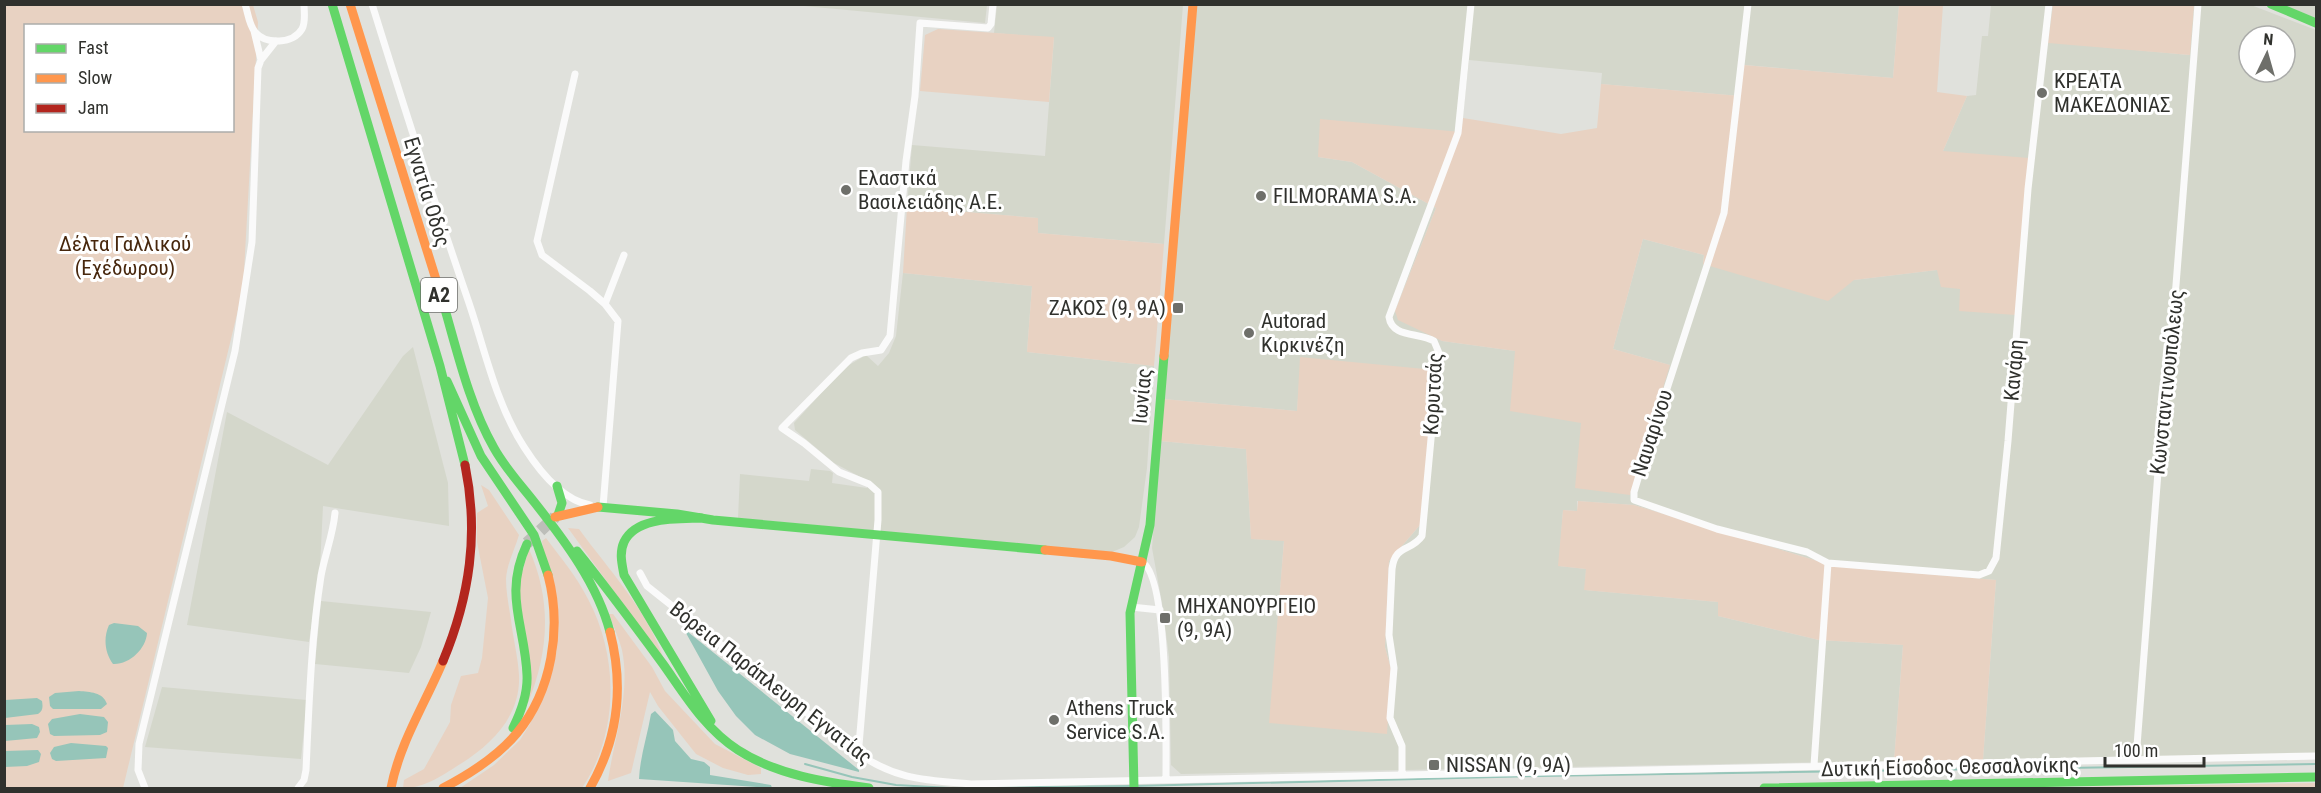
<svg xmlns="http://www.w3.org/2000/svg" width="2321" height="793" viewBox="0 0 2321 793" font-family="'Roboto Condensed',sans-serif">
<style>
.built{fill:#d4d7cb;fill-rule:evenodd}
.green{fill:#e8d2c2;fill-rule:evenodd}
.water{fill:#96c5b9}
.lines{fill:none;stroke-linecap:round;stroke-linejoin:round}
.stream{stroke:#96c5b9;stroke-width:2}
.highway-tunnel{stroke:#bdbeb9;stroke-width:12;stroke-dasharray:12 6;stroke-linecap:butt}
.street{stroke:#fafafa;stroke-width:7}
.fast{stroke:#63d668;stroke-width:9}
.slow{stroke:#ff974d;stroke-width:9}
.jam{stroke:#b3261e;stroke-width:9}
.poi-dot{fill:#6e6f6a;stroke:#fff;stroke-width:2}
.labels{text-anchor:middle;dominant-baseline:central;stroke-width:6;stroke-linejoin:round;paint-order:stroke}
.shield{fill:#fff;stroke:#6e6f6c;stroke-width:1.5}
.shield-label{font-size:20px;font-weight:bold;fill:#30312d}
.poi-label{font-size:21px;fill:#30312d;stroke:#fff;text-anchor:start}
.street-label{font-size:21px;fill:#30312d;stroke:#fff}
.park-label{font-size:21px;fill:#47270d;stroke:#fff}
</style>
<rect width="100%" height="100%" fill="#e0e1dc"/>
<path class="built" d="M783,4H987V5L985,23Z
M997,5H1183L1164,244L1038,233V218L907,207L912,145L1045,156L1054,38L994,33Z
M1197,5H1899L1893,78L1745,65L1740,96L1601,84L1602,73L1469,60L1461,132L1318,157L1352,162L1436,208L1395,311L1442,341L1515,351L1670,365L1613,349L1643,239L1704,255L1703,263L1854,280L1937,270L1960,289L2015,315L1943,151L1967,96L1976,95L1982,36H1988L1991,5H2053L2049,42L2189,55L2194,5H2251L2316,30V754L1983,760L1996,580L1843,567L1814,560L1634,505L1577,501V511L1563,510L1559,566L1586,569L1585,590L1718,602V616L1819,640L1903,645L1894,761L1181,774L1171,765L1169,657L1162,603L1152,548L1160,441L1246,449L1251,539L1284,540L1270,723L1391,669L1385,647L1389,561L1420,525L1301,357L1297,411L1163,399ZM2249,36H2285V72H2249Z
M2284,5H2316V18Z
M903,273L1032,286L1027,352L1154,366L1147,468L1139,527L1135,537L1124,547L1112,552L738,518L740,474L809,481L811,469L830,471L833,473L832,483L867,488L868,481L834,463L795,430L794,423L844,368L866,355L878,366L889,353L896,336Z
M413,347L448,483L449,526L323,506L320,567L309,642L187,625L227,412L328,465L403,356Z
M321,601L431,612L421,647L409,673L315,664Z
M162,687L307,700L301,759L145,747Z"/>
<path class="green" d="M5,5H253L258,22L243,289L123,788H5ZM26,26H232V130H26Z
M1899,5H1943L1937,92L1967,96L1943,151L2029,158L2016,315L1959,311L1960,289L1941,287L1937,270L1854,280L1828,301L1703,264L1704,255L1643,239L1613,349L1670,365L1630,495L1575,488L1581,423L1510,411L1515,351L1442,341L1398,320L1395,311L1436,208L1352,162L1318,157L1320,119L1461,132L1463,118L1561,134L1597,128L1601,84L1740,96L1744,65L1893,78Z
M2053,5H2194L2190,55L2048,43Z
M938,29L1054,37L1049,102L920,91L925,35Z
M907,207L1038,218V233L1164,244L1154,366L1027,352L1032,286L903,273Z
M1300,357L1435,370L1420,525L1389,561L1385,647L1391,669L1387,734L1269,723L1284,541L1251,539L1246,449L1160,441L1163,399L1297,411Z
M481,485L489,490L519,535C515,549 507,563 506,579C506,592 509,607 511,620C513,638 518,657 519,675C521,715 493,743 462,763C444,774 426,788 403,788L404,780L424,769L450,722L451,705L461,676L478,673L482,658L488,598L477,542V513L488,506Z
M1578,501L1634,505L1814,560L1843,567L1996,580L1983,760L1894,761L1903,645L1819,640L1718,616V602L1584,590L1586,569L1558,566L1563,510L1577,511Z
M568,528L579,529C608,569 649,612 664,660Z
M546,538C561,558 577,577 588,599C619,657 619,733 582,788H460L494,765L520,740L530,724L557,651L542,541Z
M529,549C552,601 549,651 528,703L516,593Z
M609,614H613L652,667L665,691L715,744L761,768V774L748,775L723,768L696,754L658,706L650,692L631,773L608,781C614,738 631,694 622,650C619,638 613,626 609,614Z
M2316,783V788H2021Z"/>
<path class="water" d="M114,623L138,626L147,633C146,649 129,665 113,664C105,653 103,638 109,625Z
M688,632L859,770V772L790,754L755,735L736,716L718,691L686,633Z
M79,691C90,692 103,692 107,704L101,709H53L50,706L49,697L55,693Z
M37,698L42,701C43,707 43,711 38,714L5,718V700Z
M655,711L673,730L675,741L691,759L704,762L710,767V775L771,785L772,788L639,779C640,757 647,737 651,714Z
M80,714L104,717L108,722L107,732L100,735L54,736L50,734L48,724L52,719Z
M32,724L39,727L40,732L37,738L5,741V725Z
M71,743L106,746L108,748L106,758L56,761L52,759L50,753L54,747Z
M38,750L41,754L39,762L27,766L5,767V751Z"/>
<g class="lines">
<path class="stream" d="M805,764L852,777L896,785L950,788L1130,786
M1135,786L1538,776L2316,764"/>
<path class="highway-tunnel" d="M527,543L555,517"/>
<path class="street" d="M245,4C248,13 249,25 255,32C266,45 293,44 302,29C306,22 304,12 304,4
M372,4C403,104 435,204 469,303C485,350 496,404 524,447C538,469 562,500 590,505
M1748,4L1724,213L1640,472L1634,492V500L1717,529L1807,552L1828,563L1979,575L1989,571L1996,558L2008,441L2028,189L2049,4
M254,31L261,60
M575,74L537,241L542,255L590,291L605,304L618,321L603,507
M605,304L624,255
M1142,562C1169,577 1166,744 1166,779
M640,573L647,586L856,752C896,780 924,780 971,784L2316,756
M1131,607L1160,610
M856,752L859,745L878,520V492L869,484L839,472L804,443L782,428L851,358L862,353L881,350L890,336L906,161L915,96L920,23L988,28L991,24L993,4
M2136,759L2159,459L2176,285L2198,4
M1814,765L1828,563
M1402,774V746L1390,718L1394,668L1389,635L1392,569C1395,544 1411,552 1422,536L1439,353L1434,341C1419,332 1392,338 1389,317L1458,133L1471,4
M145,788L138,770L139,744L235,351L252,242L258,68L261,60L276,41
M298,788L304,780L306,770C309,705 311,640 321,576C325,554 333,535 335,513"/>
<path class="fast" d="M332,4L440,366L465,465
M2271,4L2316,23
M439,289C455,341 467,401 494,448C505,468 521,485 535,503C565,541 598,585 610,632
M447,381L481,456L534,535L548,575
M557,486L562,503L558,515
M598,507L677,514L713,520L1045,550
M702,518C679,519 636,516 624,542C619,553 622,564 624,575L711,721
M577,551C607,588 635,626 663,664C685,695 705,729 738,750C777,775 824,782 869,788
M513,728C521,712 528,694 527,675C525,625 503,595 527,544
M1134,788L1130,613L1150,525L1164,356
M1764,788L2316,777"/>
<path class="slow" d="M350,4L439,289
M1164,356L1193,4
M555,517L598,507
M1045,550L1111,556L1142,562
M391,788C400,742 425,704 443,661
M443,788C470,774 497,757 517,733C552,691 562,628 548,575
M590,788C618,739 624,686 610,632"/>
<path class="jam" d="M443,661C470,596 479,533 465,465"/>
</g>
<g class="poi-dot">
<circle cx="2042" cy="93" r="6"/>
<circle cx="846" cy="190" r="6"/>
<circle cx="1261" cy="196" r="6"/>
<rect x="1172" y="302" width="12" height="12" rx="3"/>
<circle cx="1249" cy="333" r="6"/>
<rect x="1159" y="612" width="12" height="12" rx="3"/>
<circle cx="1054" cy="720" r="6"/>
<rect x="1428" y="759" width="12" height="12" rx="3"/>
</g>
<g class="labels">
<rect class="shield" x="421" y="278" width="36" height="34" rx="4.5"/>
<g class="shield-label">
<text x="439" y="295">Α2</text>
</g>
<g class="poi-label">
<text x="2054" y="81">ΚΡΕΑΤΑ<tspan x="2054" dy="24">ΜΑΚΕΔΟΝΙΑΣ</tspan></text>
<text x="858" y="178">Ελαστικά<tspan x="858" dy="24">Βασιλειάδης Α.Ε.</tspan></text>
<text x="1273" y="196">FILMORAMA S.A.</text>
<text x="1166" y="308" text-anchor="end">ΖΑΚΟΣ (9, 9Α)</text>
<text x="1261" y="321">Autorad<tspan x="1261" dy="24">Κιρκινέζη</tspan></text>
<text x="1177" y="606">ΜΗΧΑΝΟΥΡΓΕΙΟ<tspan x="1177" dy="24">(9, 9Α)</tspan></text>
<text x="1066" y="708">Athens Truck<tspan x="1066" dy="24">Service S.A.</tspan></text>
<text x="1446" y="765">NISSAN (9, 9Α)</text>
</g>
<g class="street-label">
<text transform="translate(427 192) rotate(73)">Εγνατία Οδός</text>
<text transform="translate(2014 370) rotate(-85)">Κανάρη</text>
<text transform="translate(2167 382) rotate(-84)">Κωνσταντινουπόλεως</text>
<text transform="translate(1433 394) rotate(-87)">Κορυτσάς</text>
<text transform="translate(1142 396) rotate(-85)">Ιωνίας</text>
<text transform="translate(1652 433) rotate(-72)">Ναυαρίνου</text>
<text transform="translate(771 683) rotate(38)">Βόρεια Παράπλευρη Εγνατίας</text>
<text transform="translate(1950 767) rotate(-1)">Δυτική Είσοδος Θεσσαλονίκης</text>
</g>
<g class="park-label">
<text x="125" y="244">Δέλτα Γαλλικού<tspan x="125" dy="24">(Εχέδωρου)</tspan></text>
</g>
</g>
<rect width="2321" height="793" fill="none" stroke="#30312d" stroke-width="12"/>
<rect x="24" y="24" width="210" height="108" fill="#ffffff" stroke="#acadab" stroke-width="1.5"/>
<rect x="36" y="44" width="30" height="9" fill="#63d668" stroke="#acadab" stroke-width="1.5"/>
<text x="78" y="54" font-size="18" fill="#30312d">Fast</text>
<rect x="36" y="74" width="30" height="9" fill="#ff974d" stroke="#acadab" stroke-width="1.5"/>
<text x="78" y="84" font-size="18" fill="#30312d">Slow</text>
<rect x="36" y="104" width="30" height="9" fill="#b3261e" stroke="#acadab" stroke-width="1.5"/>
<text x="78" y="114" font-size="18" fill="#30312d">Jam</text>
<g transform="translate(2267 54) rotate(5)"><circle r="28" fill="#ffffff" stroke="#acadab" stroke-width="1.5"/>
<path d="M0-4.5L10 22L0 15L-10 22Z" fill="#6e6f6a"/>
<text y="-9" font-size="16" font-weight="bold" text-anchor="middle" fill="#30312d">N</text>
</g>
<path d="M2105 757v9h99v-9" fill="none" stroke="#30312d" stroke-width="3"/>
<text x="2114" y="757" font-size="18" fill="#30312d" stroke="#ffffff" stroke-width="4.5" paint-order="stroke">100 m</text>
</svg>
